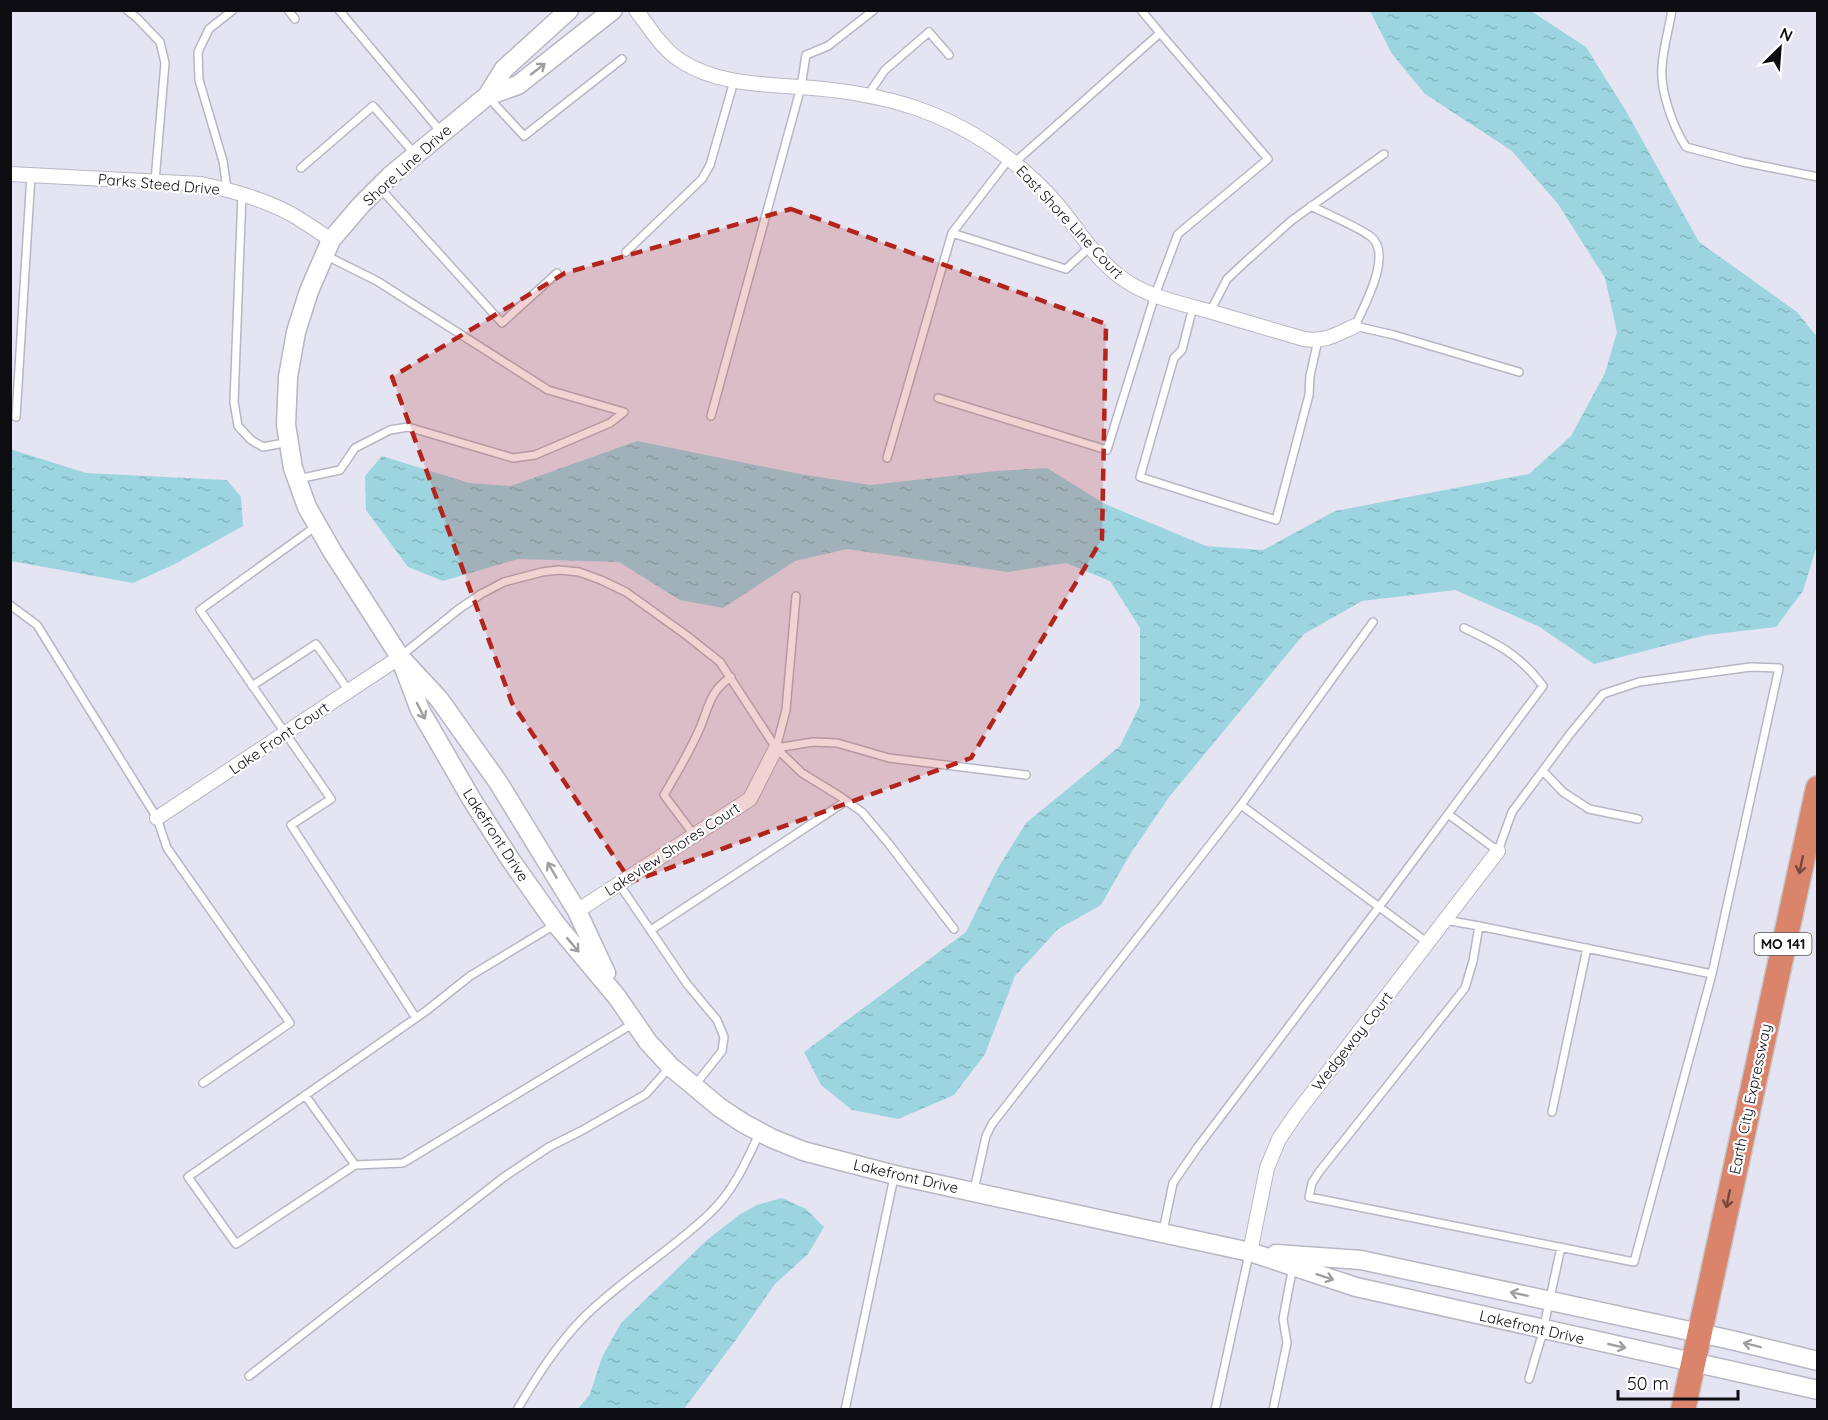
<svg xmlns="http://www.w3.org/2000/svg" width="1828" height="1420" viewBox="0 0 1828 1420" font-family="Quicksand,sans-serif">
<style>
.water{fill:url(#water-ripples)}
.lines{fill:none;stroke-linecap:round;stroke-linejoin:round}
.service-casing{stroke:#b7b6c3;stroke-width:10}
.minor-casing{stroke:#b7b6c3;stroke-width:16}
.tertiary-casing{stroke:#b7b6c3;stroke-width:21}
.trunk-casing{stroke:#c5c5c6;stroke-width:27}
.service{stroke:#fff;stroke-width:7}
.minor{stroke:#fff;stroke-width:14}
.tertiary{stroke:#fff;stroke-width:18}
.trunk{stroke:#db846c;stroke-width:24}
.oneway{stroke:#9f9ea0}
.oneway2{stroke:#74483f}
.marked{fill:#b3241d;fill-opacity:0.2;stroke:#b3241d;stroke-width:4.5;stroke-dasharray:12 8;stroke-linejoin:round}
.labels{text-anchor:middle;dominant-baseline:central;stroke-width:4.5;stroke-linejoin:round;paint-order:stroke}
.shield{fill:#fff;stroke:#565659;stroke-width:1.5}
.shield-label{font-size:14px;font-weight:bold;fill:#0e0d12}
.street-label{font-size:15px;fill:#0e0d12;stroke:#fff}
</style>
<defs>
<pattern id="water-ripples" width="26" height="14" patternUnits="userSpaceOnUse" patternTransform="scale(1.5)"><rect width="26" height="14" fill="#9cd5e0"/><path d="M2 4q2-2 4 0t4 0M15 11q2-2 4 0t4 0" fill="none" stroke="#85b6bf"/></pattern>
</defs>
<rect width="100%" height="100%" fill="#e5e4f2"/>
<path class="water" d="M1370,11H1531L1586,47L1626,111L1699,242L1797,312L1817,337V545L1803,591L1776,627L1707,635L1594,664L1538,626L1455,590L1362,601L1304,634L1169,797L1129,856L1101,905L1058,929L1015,976L985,1054L954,1095L898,1119L852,1110L821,1085L804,1052L966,932L998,868L1026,823L1120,746L1140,705V628L1110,581L1066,563L1008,572L847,549L795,561L723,608L680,600L619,562L518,559L443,581L408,567L366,510L365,476L382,456L469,483L511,486L637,441L800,474L870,485L996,471L1047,468L1105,504L1206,546L1263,550L1335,511L1529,474L1571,436L1605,373L1617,332L1605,278L1558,204L1512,151L1425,94L1392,54Z
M10,449L86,473L227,480L241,497L243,526L173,565L133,583L11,561Z
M782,1198L806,1209L824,1227L808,1254L775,1284L735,1341L684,1409H578L590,1394L602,1357L621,1323L707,1240L739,1215L757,1205Z"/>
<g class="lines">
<defs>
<path id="service" d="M127,10L137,18L160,42L165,63L155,181
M288,10L295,19
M339,10L441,132
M1141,10L1160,33
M1672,10C1669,29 1663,48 1662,67C1660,91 1673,127 1686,147L1743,162L1818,177
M867,96L885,70L929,32L949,55
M489,98L524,136L622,59
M301,168L373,106L414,153
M379,187L502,323L557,273
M227,189L223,161L199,80L198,52L209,29L233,10
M242,194L234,402L238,426L251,440L263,447L289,442
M1311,206C1329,215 1354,225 1370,236C1394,253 1364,306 1355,326L1394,335L1519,372
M952,233L1066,269L1091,246
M626,252L702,179L710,165L734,81
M1193,307L1182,350L1174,358L1140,477L1276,520L1309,395L1310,376L1318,340
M1210,312L1227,279L1243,264L1291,221L1384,154
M938,398L1107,450L1155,295L1178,234L1268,159L1160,33L1014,163
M711,416L801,87L806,55L828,46L874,10
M16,417L31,175
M887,458L952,233L1009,159
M298,479L340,470L355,448L390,430L408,427L513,458L535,455L610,423L624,412L548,390L377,281L325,255
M315,527L200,610L331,799L291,825L416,1018
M10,605L37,625L157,818L167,848L290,1023L203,1083
M402,655L459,609L481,594L504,582L542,572L559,570L579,572L601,580L626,592L686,635L720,662L776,748L802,773L841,797L862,812L889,844L954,929
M252,686L316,644L349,691
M776,748L813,742L837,743L889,758L1026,775
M776,748L786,710L796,596
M1543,771L1563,792L1589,809L1638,819
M1241,805L1373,622
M1448,814L1498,851L1512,812L1570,734L1603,694L1639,682L1751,667L1779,668L1712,974
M694,835L664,795C677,773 690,751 700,728C709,706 710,691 731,677
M619,884L687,984L717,1020L724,1037L722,1051L695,1085
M1445,920L1479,926L1712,974L1634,1262L1309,1197L1312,1183L1319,1172L1465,988L1473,961L1479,926
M556,924L470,976L426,1011L188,1177L236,1244L355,1165L403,1163L634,1023
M651,930L846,801
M305,1095L355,1165
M1552,1112L1587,948
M974,1190L986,1136L992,1124L1241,805L1428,943
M1163,1231L1173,1183L1197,1148L1379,907L1543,686C1520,655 1498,644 1464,628
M249,1376L504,1177L549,1147L581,1131L646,1094L669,1068
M1529,1379L1542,1335L1561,1247
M517,1410C537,1376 556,1346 583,1318C622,1279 671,1251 710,1213C733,1192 747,1160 760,1132
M845,1410L894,1177
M1215,1410L1249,1254
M1273,1410L1287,1343L1283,1319L1293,1266"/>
<path id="minor" d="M636,10C649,27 663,50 681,61C720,86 769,84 813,88C848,91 883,97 916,108C969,126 1020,161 1057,204C1077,228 1094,257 1119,276C1146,297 1180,303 1212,312C1242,321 1273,330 1304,339C1326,342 1335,335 1355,326
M10,174L201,184C231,190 263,199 291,214C305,222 318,231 331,240
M157,818L400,657
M577,911L750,799L776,748
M1250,1252L1267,1168L1279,1139L1296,1114L1498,851"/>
<path id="tertiary" d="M569,10L504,69L487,96L390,176L361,205L331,240L309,291L296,332L288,377L286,425L293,468L307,507L332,551L400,657L439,699L498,782L577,911L606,973
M487,96L518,85L613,10
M400,657L420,710L472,800L510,859L556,924L617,997L648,1042L671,1067L719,1107L743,1123L771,1138L803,1151L895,1175L1250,1252L1356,1287L1818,1390
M1276,1254L1361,1260L1727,1339L1818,1361"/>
<path id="trunk" d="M1683,1410L1818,788"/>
</defs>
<use href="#service" class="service-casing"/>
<use href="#minor" class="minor-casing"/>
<use href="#tertiary" class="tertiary-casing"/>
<use href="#trunk" class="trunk-casing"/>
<use href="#service" class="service"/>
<use href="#minor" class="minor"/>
<use href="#tertiary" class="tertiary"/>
<use href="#trunk" class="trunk"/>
</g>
<defs><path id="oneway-shaft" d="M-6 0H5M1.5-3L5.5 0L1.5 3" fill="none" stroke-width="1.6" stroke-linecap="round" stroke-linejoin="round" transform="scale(1.5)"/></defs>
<g class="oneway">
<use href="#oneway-shaft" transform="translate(538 69) rotate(-38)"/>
<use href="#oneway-shaft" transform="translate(421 711) rotate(63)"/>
<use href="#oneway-shaft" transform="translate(552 870) rotate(-121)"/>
<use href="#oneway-shaft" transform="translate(573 945) rotate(50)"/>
<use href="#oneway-shaft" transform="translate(1325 1277) rotate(18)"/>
<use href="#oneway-shaft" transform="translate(1519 1294) rotate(-168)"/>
<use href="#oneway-shaft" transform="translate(1752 1345) rotate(-166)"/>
<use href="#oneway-shaft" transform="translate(1617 1346) rotate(13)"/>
</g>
<g class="oneway2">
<use href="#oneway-shaft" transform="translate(1801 865) rotate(102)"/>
<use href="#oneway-shaft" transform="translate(1728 1199) rotate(102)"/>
</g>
<path class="marked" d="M791,209L1106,324L1102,539L971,758L631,882L512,703L392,377L565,273Z"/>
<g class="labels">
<rect class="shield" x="1754.5" y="933" width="57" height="22" rx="4.5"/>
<g class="shield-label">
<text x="1783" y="944">MO 141</text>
</g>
<g class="street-label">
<text transform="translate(407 165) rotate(-42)">Shore Line Drive</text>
<text transform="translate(159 184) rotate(5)">Parks Steed Drive</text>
<text transform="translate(1070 222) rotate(47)">East Shore Line Court</text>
<text transform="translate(279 738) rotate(-34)">Lake Front Court</text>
<text transform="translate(496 835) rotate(57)">Lakefront Drive</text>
<text transform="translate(672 849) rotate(-33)">Lakeview Shores Court</text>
<text transform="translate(1352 1041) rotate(-52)">Wedgeway Court</text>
<text transform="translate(1750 1099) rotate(-78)">Earth City Expressway</text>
<text transform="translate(906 1176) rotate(13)">Lakefront Drive</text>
<text transform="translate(1532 1327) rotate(13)">Lakefront Drive</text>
</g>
</g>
<rect width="1828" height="1420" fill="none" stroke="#0e0d12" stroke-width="24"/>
<g transform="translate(1780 48) rotate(25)" stroke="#ffffff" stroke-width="4.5" paint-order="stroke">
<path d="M0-4.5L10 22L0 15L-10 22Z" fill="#0e0d12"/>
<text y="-9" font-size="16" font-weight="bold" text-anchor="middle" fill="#0e0d12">N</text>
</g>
<path d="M1618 1390v9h120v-9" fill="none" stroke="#0e0d12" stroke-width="3"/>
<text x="1627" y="1390" font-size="18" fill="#0e0d12" stroke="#ffffff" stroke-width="4.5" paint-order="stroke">50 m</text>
</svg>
